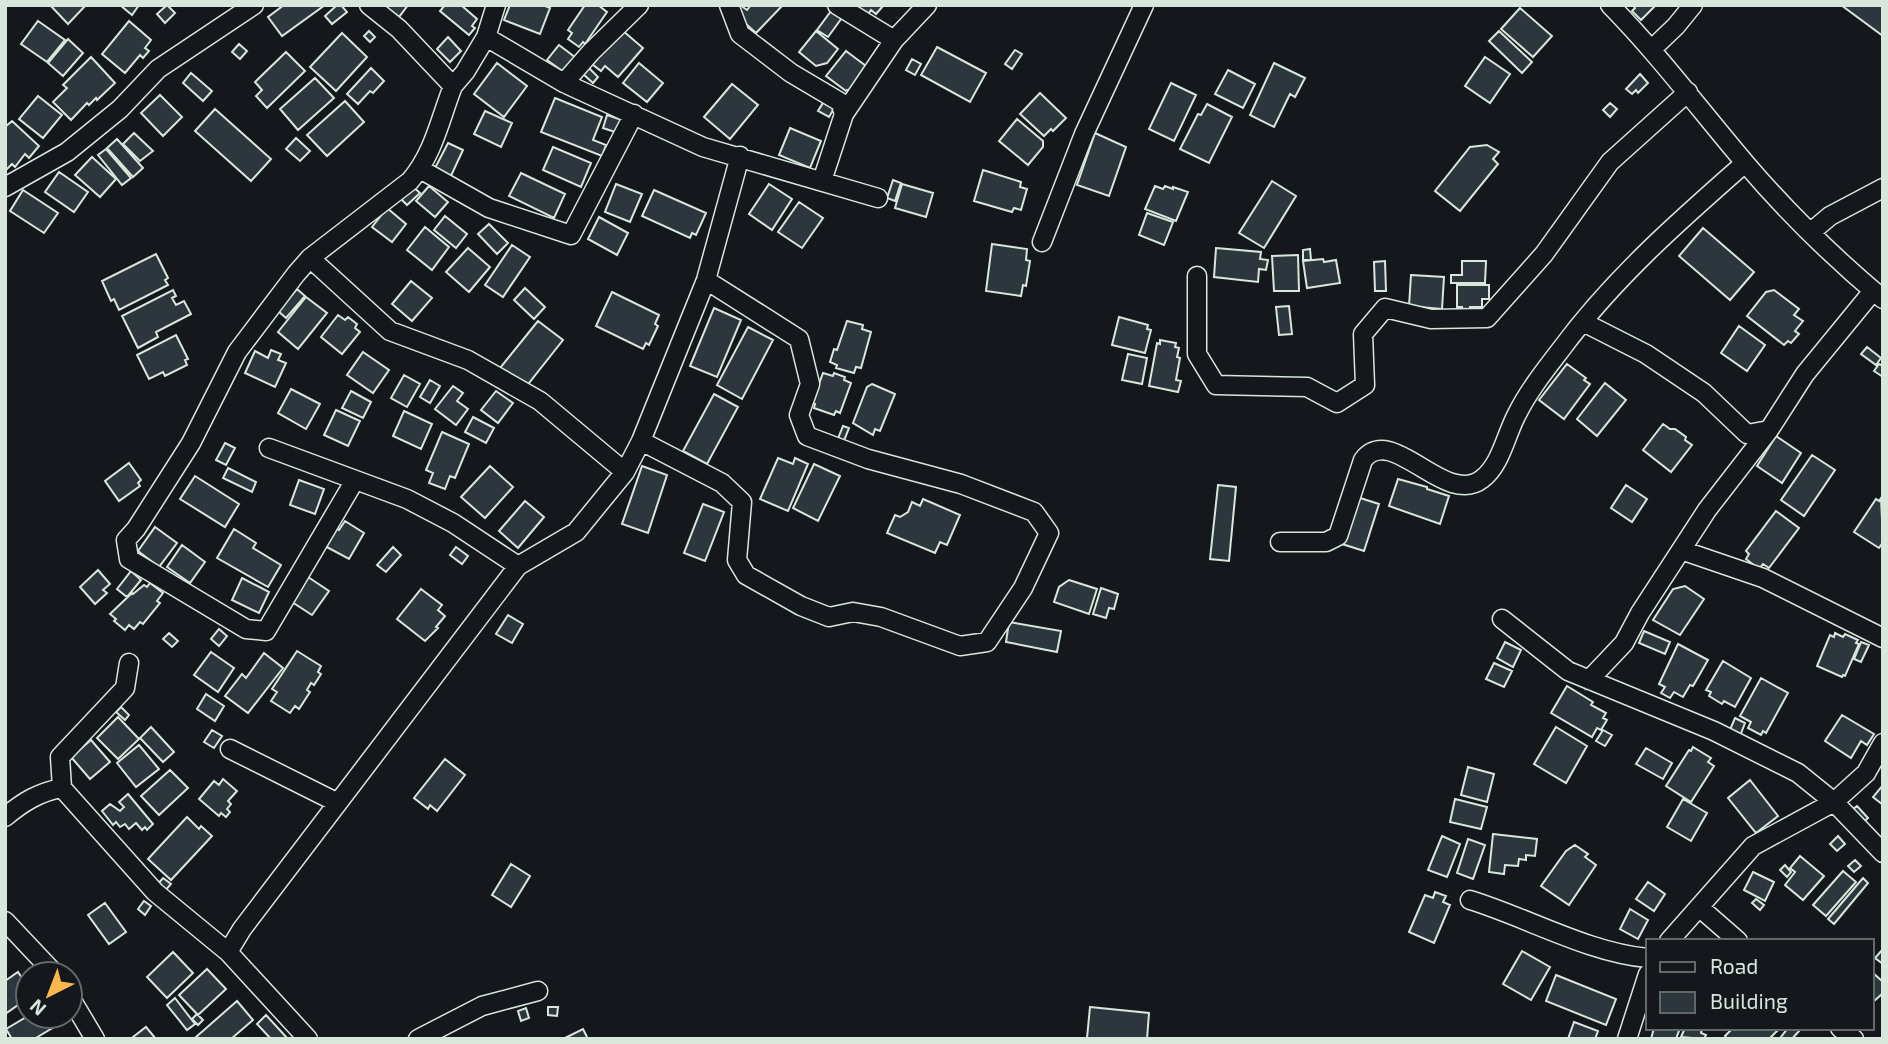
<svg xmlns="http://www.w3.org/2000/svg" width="1888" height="1044" viewBox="0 0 1888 1044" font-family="'Exo 2',sans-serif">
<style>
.building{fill:#2c363c;stroke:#d8e6dc;stroke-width:2}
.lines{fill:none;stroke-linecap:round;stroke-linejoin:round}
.minor-casing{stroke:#d8e6dc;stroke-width:21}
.minor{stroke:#14181c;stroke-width:18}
</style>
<rect width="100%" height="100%" fill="#14181c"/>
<path class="building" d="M50,5H86L68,24Z
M120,5H139L132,15Z
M167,5L175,13L165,23L157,14Z
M284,5H325L282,36L268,17Z
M337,5H341L347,12L332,24L325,16Z
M383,5H408L399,17Z
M445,5H461L477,19L472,26L475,28L469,35L440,11Z
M510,5H543L550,8L540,34L504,20Z
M585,5H598L607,12L585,44L583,42L579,47L568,39L572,33L568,30Z
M740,5L747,10L751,5H783L756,33L733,12Z
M846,5H882L883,6L876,14L871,10L864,20Z
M1633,5H1656L1641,20L1632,11L1635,8Z
M1841,5H1883V36Z
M834,7L844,15L828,37L817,30Z
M1520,8L1552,36L1533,57L1501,29Z
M38,21L65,40L47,62L21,44Z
M129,21L151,40L145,48L149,51L143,58L140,55L125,73L102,54Z
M622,30L643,48L618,77L605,66L601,71L592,64Z
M369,31L375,37L370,42L364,36Z
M816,31L838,49L827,63L816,66L799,52Z
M1499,31L1532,62L1522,73L1489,41Z
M342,33L367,57L336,91L310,67Z
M448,37L461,51L450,62L437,49Z
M68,39L83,53L63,76L48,63Z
M239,44L247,51L240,59L232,52Z
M559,45L576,58L565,73L547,60Z
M937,47L986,73L970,102L921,75Z
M1015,50L1022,54L1012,69L1005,64Z
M846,51L866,66V69L850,92L847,90L846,91L826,76Z
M286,52L305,71L267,108L256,96L262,90L255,82Z
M91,57L115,83L97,100L96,98L89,105L87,103L71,120L53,102L67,88L63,85Z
M1485,57L1510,74L1490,103L1465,86Z
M912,59L921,64L915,75L906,70Z
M497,63L527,86L504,117L474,94Z
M639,63L663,83L647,102L623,83Z
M1274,63L1305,78L1295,97L1290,94L1274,127L1250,115Z
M371,68L384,81L373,93L370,91L358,104L347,94Z
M589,68L598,77L593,83L583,74Z
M1228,70L1255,84L1243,108L1215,94Z
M191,73L212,91L203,101L183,83Z
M1640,74L1648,83L1638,93L1636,90L1632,94L1626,89Z
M315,78L334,98L298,130L280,109Z
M1171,83L1196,95L1174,141L1149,129Z
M732,84L758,105L730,139L704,117Z
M1040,93L1066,118L1053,131L1051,129L1044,136L1020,114Z
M160,95L182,117L163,136L141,113Z
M38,96L62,115L43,138L19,119Z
M555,98L602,117L593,140L606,145L602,156L541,132Z
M826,98L836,105L829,117L818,111Z
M345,101L364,122L327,156L307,135Z
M1610,103L1617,109L1610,117L1603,110Z
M1207,104L1232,117L1209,163L1180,149L1198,114L1201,115Z
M215,109L271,159L251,181L195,131Z
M485,111L512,123L501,147L474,134Z
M607,115L625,121L621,134L603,128Z
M1017,119L1043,141V147L1028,165L999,141Z
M12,121L39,146L29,158L25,154L15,167L12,164L6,170L5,127Z
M790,128L821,141L810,168L779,155Z
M134,133L153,151L140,161L123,144Z
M1095,133L1126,147L1109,196L1077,185Z
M296,138L310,151L300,161L286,149Z
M117,139L143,168L133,177L107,148Z
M448,143L463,150L450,178L434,170Z
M1487,145L1499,152L1493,159L1498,164L1460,211L1435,191L1470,147Z
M553,147L591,163L581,187L543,170Z
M106,149L131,178L122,185L98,155Z
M92,157L116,179L100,197L75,175Z
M983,170L1021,182L1020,187L1027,189L1021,210L1014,208L1012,212L974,201Z
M59,172L88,192L74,212L45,192Z
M521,173L565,194L554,218L509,196Z
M893,180L901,183L895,201L887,198Z
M1272,181L1296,196L1264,248L1239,233Z
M410,184L420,193L407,205L398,196Z
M616,184L642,194L630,222L605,212Z
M769,184L792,199L772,230L749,214Z
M902,184L933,193L926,217L895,208Z
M429,186L448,202L435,217L416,201Z
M1155,186L1163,189L1165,186L1173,189V187L1188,192L1176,221L1145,209Z
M23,190L58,213L44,233L10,211Z
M654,190L706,213L696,235L692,233L690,238L642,216Z
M799,202L823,218L802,248L778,232Z
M387,208L406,224L392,242L372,227Z
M1147,213L1173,222L1164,245L1139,235Z
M445,216L467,234L456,248L434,230Z
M599,217L628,233L617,255L588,239Z
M489,224L508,243L497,254L478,234Z
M425,227L449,247L432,270L407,250Z
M1703,228L1754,272L1730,300L1679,256Z
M992,244L1027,249L1026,260L1030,261L1026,286L1023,285L1021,296L986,291Z
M512,245L530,257L503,297L485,285Z
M468,248L490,267L469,292L446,272Z
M1216,248L1261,252L1260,259L1268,260L1266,270L1259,269L1258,282L1214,277Z
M1310,249L1311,260H1303V250Z
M156,254L168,278L165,280L168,285L119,310L114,299L111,301L102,281Z
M1298,255L1299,291H1274L1272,256Z
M1323,259L1324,262L1336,260L1340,283L1307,288L1303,261Z
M1385,261L1386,291H1375L1374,262Z
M1462,261H1486L1485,283H1451V275H1462Z
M1411,275L1444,277L1442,309L1409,306Z
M411,281L432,298L412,321L392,304Z
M1457,285H1489V299H1482V307H1470V315H1463L1462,307H1457Z
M525,288L545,307L534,319L514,300Z
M297,289L305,296L286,318L278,311Z
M173,290L176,296L172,298L176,305L184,301L191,314L156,332L158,337L138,348L122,316Z
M1774,290L1799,309L1794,315L1803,321L1795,331L1799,334L1791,343L1788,341L1784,345L1747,316L1766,292Z
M612,292L659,315L655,324L658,326L649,345L646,343L643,349L596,326Z
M306,297L327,313L298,349L278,332Z
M1289,306L1292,334L1279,335L1276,307Z
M714,308L741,320L717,377L690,366Z
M338,315L345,320L348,317L357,324L355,328L360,332L342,354L321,337Z
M1119,317L1148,325L1147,329L1151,330L1145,353L1112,345Z
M538,321L563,340L525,388L500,368Z
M847,321L863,325L862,329L871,332L861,368L856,367L854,373L836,368L837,365L830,362L834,349L837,350Z
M1739,326L1765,345L1747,371L1721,353Z
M748,327L773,340L742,399L717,385Z
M176,335L188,359L185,360L187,365L165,376L163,372L149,379L137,355Z
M1160,340L1176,343L1175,347L1179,348L1177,357L1180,358L1176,380L1181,381L1178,392L1149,386L1157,343L1160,344Z
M1867,347L1881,358L1876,365L1861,354Z
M271,350L281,354L278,360L286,363L275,387L245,373L255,351L268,358Z
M363,352L389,370L373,393L347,375Z
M1128,354L1147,358L1142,384L1122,380Z
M1567,364L1586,378L1584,380L1590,384L1564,419L1539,400Z
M1879,364L1883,366V377L1874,371Z
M823,373L833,376L834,373L845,377L844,380L851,383L840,413L836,411L834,415L814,408L815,404L812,403Z
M404,375L420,384L407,407L391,398Z
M430,380L440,386L430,403L420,397Z
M1605,383L1626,400L1597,436L1577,419Z
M872,384L895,394L880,431L875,429L873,435L853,423L867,387Z
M453,386L463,393L457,401L468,409L456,425L435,409Z
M291,389L320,404L306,429L278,413Z
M351,391L371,402L363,418L342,408Z
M496,391L513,403L498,423L481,410Z
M714,394L738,407L707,464L683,451Z
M336,410L360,421L348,446L324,435Z
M404,411L432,424L421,449L393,436Z
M473,417L494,428L486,443L465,432Z
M1663,424L1670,429H1675L1686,437L1685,440L1692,445L1671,472L1643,450Z
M843,426L849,428L843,443L837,441Z
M442,432L469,444L455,478L450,476L445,489L429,483L433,473L426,470Z
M1776,436L1801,453L1782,483L1757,466Z
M225,443L235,448L226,465L216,460Z
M1812,455L1835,470L1804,516L1781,500Z
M778,458L793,464L795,458L808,464L788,511L760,499Z
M129,463L141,480L138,483L140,486L119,501L105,481Z
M814,464L840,476L818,521L793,508Z
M490,466L513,487L485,518L461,497Z
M642,466L667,475L648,533L622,524Z
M228,468L256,482L252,492L223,478Z
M195,476L239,504L225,527L180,499Z
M1398,479L1427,487V489L1449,496L1440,524L1389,506Z
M299,480L324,489L315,514L290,505Z
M1218,485L1236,487L1229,561L1210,559Z
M1626,485L1647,499L1632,522L1611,508Z
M1357,497L1379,504L1364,551L1342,544Z
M1881,498L1883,542L1879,548L1854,532L1876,499L1879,501Z
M923,499L960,515L947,545L940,542L935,553L887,533L895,515L900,517L908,512L912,502L920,506Z
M525,501L544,517L518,548L499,531Z
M703,504L724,512L705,561L684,553Z
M1776,511L1799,528L1769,568L1763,564L1759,569L1746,559L1749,554L1746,551Z
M345,521L364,533L349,559L323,545L333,527L339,530Z
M155,527L177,543L159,567L138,551Z
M234,529L256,543L253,548L281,565L268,587L217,558Z
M182,545L205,562L190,583L167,567Z
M393,547L401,555L386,572L377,565Z
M456,547L468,556L462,564L450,555Z
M98,570L110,584L103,590L107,593L95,604L80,587Z
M131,571L141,580L127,597L117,589Z
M308,577L329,591L312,615L292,602Z
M242,578L269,592L259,613L232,600Z
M1069,580L1097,589L1089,614L1054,602L1059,587Z
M150,583L163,593L157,601L160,603L143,624L140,622L134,629L129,625L125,630L114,621L116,619L110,614L132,593L133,594L144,585L147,587Z
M1685,586L1704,599L1680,635L1653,620L1673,589Z
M1101,588L1118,594L1114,609L1109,608L1106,618L1093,614Z
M421,589L442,605L438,610L445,616L436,627L438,628L425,641L397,619Z
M508,615L523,624L512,643L496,634Z
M1009,622L1061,631L1057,652L1006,642Z
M219,629L227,636L219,646L211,639Z
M1644,631L1670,642L1665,654L1639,643Z
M169,633L178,641L172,647L163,639Z
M1835,633L1843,637L1845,634L1858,640L1856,643L1859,644L1845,676L1843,675L1842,677L1817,666L1830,635L1834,637Z
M1505,642L1521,650L1513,667L1497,658Z
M1861,642L1869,645L1861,662L1854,659Z
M1678,644L1708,660L1693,686L1690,685L1683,697L1674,692L1670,698L1661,693L1665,687L1659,684Z
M297,651L321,666L318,672L321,674L314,685L311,683L307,690L310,692L299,709L295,706L290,713L271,701L277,692L272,689Z
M211,652L234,668L218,692L194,675Z
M264,653L283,668L248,713L225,696L242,674L246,678Z
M1723,661L1751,678L1735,707L1724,701L1722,704L1709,696L1711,692L1706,690Z
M1494,663L1512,671L1504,687L1486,679Z
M1761,678L1788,693L1766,733L1763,731L1761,735L1748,728L1751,722L1740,716Z
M1567,686L1593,702L1591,705L1606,713L1603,718L1607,720L1601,730L1597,728L1592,737L1551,713Z
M206,694L224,706L215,721L197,709Z
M121,707L129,715L125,720L116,712Z
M1842,715L1874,734L1867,745L1861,741L1851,758L1825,741Z
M118,717L139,739L118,759L97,738Z
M1735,718L1745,723L1740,736L1729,732Z
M151,727L174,752L163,762L140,738Z
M1556,727L1587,746L1566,783L1534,764Z
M212,730L222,736L214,748L204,742Z
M1603,730L1612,735L1605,746L1596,741Z
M91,740L110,762L90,779L71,757Z
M139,745L159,769L136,787L117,763Z
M1693,747L1711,758L1708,762L1714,766L1691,802L1666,786L1689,750L1691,751Z
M1646,748L1672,763L1663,779L1636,764Z
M445,759L465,775L437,811L430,805L428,809L414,798Z
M1468,767L1494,774L1487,802L1461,795Z
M170,770L188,788L159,815L141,796Z
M223,779L237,791L228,801L231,804L227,809L230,812L226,817L221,813L219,816L199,799L214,781L219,785Z
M1750,780L1778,816L1756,833L1728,798Z
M1883,785V805L1873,797Z
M128,794L153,824L147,830L145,827L142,830L136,823L129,829L125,824L120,827L116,822L113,825L102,811L110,804L120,811L124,807L119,802Z
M1455,799L1487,807L1481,829L1450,822Z
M1683,799L1707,813L1691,841L1667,827Z
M1857,806L1868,818L1860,825L1849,812Z
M187,817L199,829L201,826L212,836L171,880L148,859Z
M1493,834L1537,839L1535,856L1526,855V860L1519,859L1518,866L1505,865L1504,874L1489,872Z
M1442,836L1460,844L1447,877L1428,870Z
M1838,836L1845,844L1837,851L1830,844Z
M1468,839L1485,845L1473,879L1457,873Z
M1575,845L1588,854L1585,857L1596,865L1569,905L1541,886L1566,851Z
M1800,856L1824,876L1803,900L1785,885L1795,872L1790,868Z
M1855,860L1861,866L1854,872L1848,866Z
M511,864L530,876L511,907L492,895Z
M1785,865L1791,872L1787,877L1780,870Z
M1843,871L1856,882L1826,916L1813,905Z
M1753,872L1774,882L1765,901L1744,890Z
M163,878L171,884L165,891L157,885Z
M1863,878L1868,883L1834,924L1828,919Z
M1648,882L1665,894L1654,911L1636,899Z
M1435,892L1446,896L1443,902L1450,905L1434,943L1409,932L1425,895L1433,898Z
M1756,899L1764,905L1760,910L1752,903Z
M144,901L151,906L145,915L138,909Z
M105,903L126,932L109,944L88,915Z
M1630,909L1648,920L1638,939L1620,929Z
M1883,949V964L1875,958Z
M1522,951L1550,967L1531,1000L1503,984Z
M173,952L193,973L167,998L147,977Z
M207,969L226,989L198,1015L179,995Z
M18,972L28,987L25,989L28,998L5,1014V981Z
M1872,972L1883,982V993L1872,1003Z
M1556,975L1616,999L1606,1025L1546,1001Z
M175,998L195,1024L187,1030L167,1005Z
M237,1001L253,1020L231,1039H198L196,1037Z
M548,1007H558L557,1016L548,1015Z
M1090,1007L1149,1013L1147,1039L1087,1038Z
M526,1008L529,1018L521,1021L518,1011Z
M197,1014L203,1020L198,1025L192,1019Z
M266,1015L288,1039H271L257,1024Z
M28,1016H57L61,1023L34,1039H12L6,1029Z
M1574,1022L1598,1031L1595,1039H1568Z
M146,1027L156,1039H134L133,1037Z
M1654,1028H1680L1676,1039H1651Z
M1685,1028H1702L1701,1033L1706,1035L1704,1039L1681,1037Z
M1733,1028H1780L1769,1039H1727L1725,1036Z
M1788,1028H1796L1799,1031L1792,1039H1783L1781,1037Z
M583,1029L588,1039H563Z"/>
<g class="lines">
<defs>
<path id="minor" d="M729,5L740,34L791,73L840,102L844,114
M837,5L894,40
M1610,5C1660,56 1700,110 1746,164C1787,212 1834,258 1883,299
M486,37L496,5
M1652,49L1676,26L1693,5
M564,83L591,52L639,5
M453,86L465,72L486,37L564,83L703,147L878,198
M420,169L489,208L571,235L634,114
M822,181L844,114L894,40L927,5
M5,187L67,152L120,109L158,69L254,5
M1811,232L1830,216L1883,188
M1042,242L1084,134L1144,5
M310,258L390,331L468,360L540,401L625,472
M1197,276V354L1216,385L1307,387L1337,403L1365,385L1363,334L1385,308L1431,319L1487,318L1544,254L1610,162L1688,92
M1583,322L1646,354L1704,393L1747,434L1769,430L1805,374L1873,291
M641,441L722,483L742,502L737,560L746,575L801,606L829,617L853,612L881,617L960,646L987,642L1023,588L1049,533L1034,512L961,484L868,459L807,436L799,415L810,384L799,339L706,280
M269,448L407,499L453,523L518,566
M355,480L266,631L246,629L129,559L126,540L136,529L191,443L237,352L296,274L310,258L410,181C434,153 440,119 453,86L399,29L369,5
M1280,542H1326L1338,536L1363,460C1392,422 1445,508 1482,479C1501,465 1506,434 1517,414C1529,390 1546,369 1562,348C1614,278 1680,220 1745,163
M1681,550L1763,578L1883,638
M1502,619L1568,671L1714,731L1798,773L1834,802L1883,853
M129,663L125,688L60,757L62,788L155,892L228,952L308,1039
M1589,680L1624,643L1640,613L1707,510L1769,430
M230,749L338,803
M5,817C23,802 39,792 62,788
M1470,900C1526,917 1589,953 1648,958
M1699,907L1738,941
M5,921L55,974
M1669,941L1753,846L1834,802L1866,773L1883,743
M228,952L242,929L518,566L576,532L625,472L641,441L706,280L740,156
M70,997L95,1039
M1840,1028L1854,1039
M418,1039L482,1006L538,991
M1627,1039L1648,974"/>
</defs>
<use href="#minor" class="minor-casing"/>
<use href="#minor" class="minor"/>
</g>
<rect width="1888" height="1044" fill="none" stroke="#d8e6dc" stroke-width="14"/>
<rect x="1646" y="939" width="228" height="91" fill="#14181c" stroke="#626a69" stroke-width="2"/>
<rect x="1660" y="962" width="35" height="10" fill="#14181c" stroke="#626a69" stroke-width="2"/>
<text x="1710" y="974" font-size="21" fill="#d8e6dc">Road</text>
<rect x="1660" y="992" width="35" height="21" fill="#2c363c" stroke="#626a69" stroke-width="2"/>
<text x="1710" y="1009" font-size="21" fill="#d8e6dc">Building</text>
<g transform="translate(49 995) rotate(222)"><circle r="33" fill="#14181c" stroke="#626a69" stroke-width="2"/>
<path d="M0-5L12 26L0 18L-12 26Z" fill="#ffb74d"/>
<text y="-10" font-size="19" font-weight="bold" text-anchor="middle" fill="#d8e6dc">N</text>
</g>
</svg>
